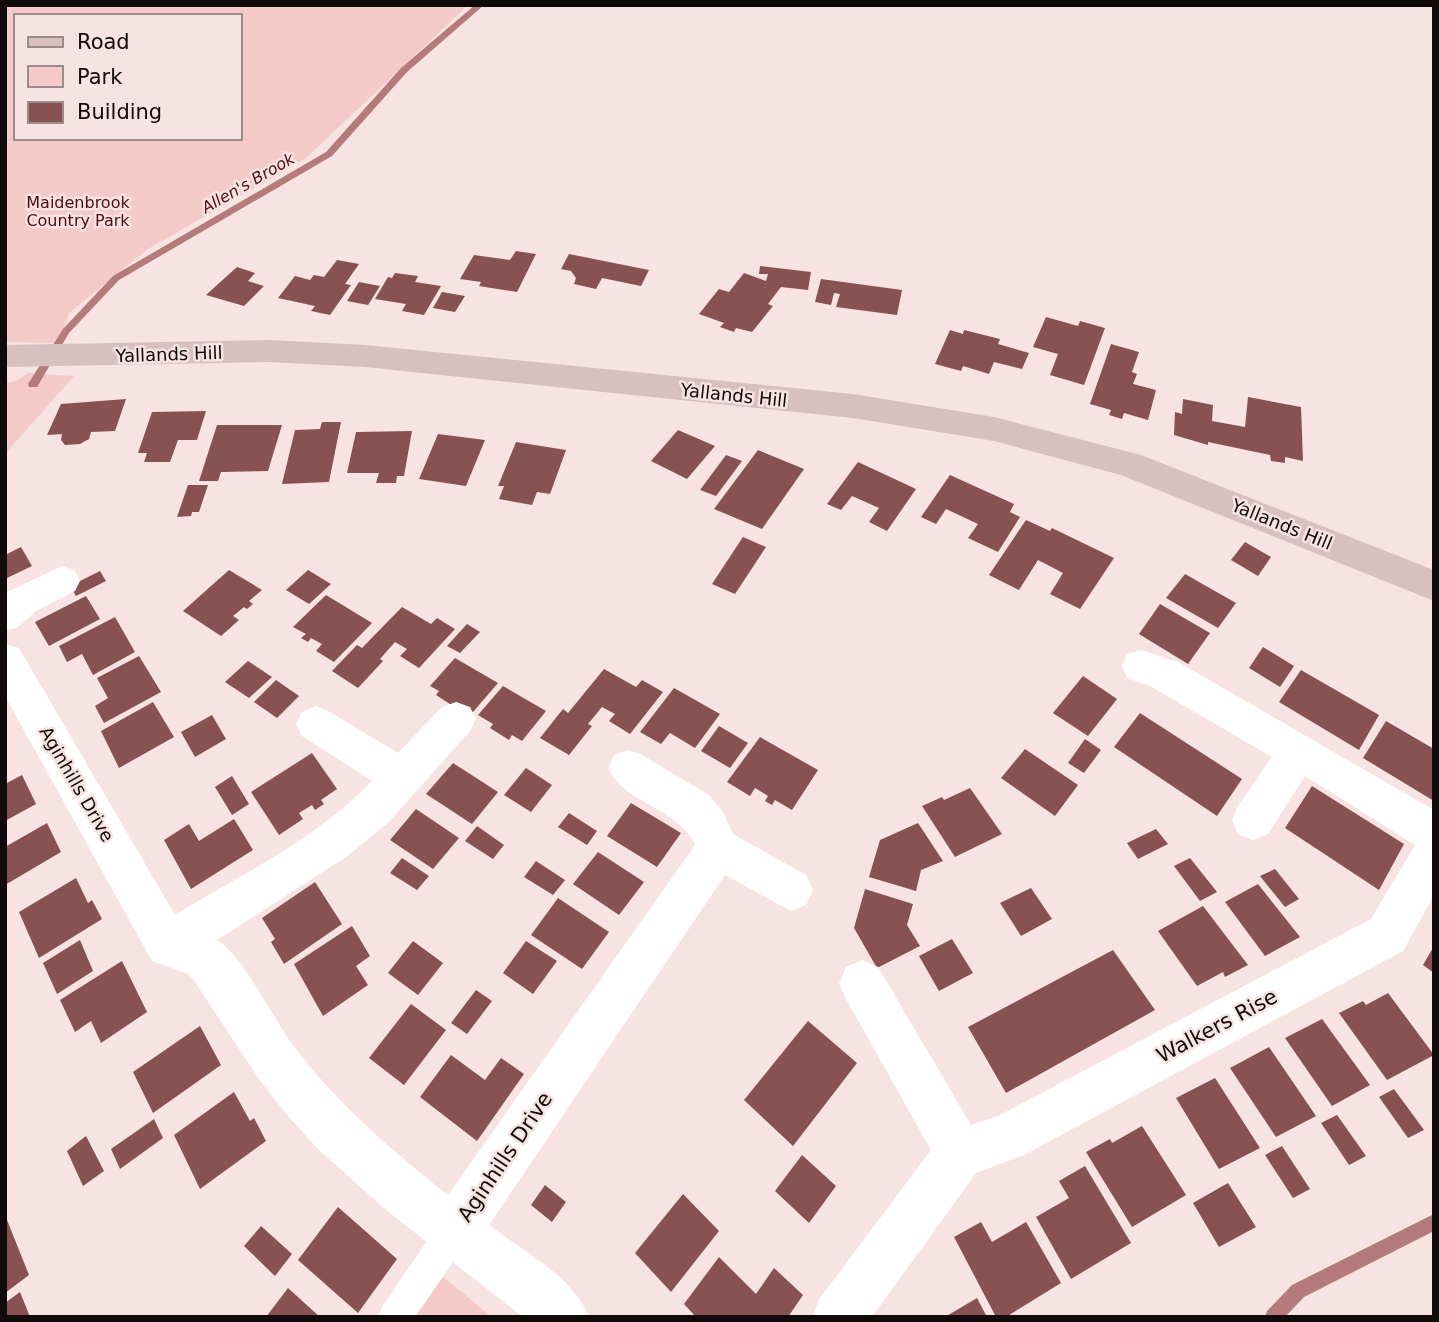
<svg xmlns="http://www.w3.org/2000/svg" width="1439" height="1322" viewBox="0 0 1439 1322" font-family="'DejaVu Sans',sans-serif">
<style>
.green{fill:#f4cac9;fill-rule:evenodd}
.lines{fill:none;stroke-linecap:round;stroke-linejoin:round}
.stream{fill:#b47b7a;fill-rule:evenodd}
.building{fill:#875251}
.lane{fill:#fff;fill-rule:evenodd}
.street{fill:#fff;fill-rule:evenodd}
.secondary{fill:#d8c0c0;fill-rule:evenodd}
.labels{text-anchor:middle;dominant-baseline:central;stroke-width:5;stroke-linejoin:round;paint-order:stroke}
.far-water-label{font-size:16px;font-style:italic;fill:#550e16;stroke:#f7e3e2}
.far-park-label{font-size:16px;fill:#500812;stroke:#f7e3e2}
.street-label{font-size:18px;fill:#100a0a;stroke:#f7e3e2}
.near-street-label{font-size:21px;fill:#100a0a;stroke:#f7e3e2}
</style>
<rect width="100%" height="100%" fill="#f7e3e2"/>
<path class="green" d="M5,5H468L305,159L148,249L69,313L59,343L5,342ZM16,16H240V138H16Z
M28,373L74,376L5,454V383L16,381Z
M441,1275L492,1317H413Z"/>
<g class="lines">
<path class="stream" d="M475,5H484L407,72L332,156L119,280L69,333L37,387H29L28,384L63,329L113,276L326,152L401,68Z
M1434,1214V1231L1304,1297L1285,1317H1265L1267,1311L1292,1285Z"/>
</g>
<path class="building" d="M516,251L536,254L517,292L479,286L481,282L460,279L474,255L510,260Z
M569,254L649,270L641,286L602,278L596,289L574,284L576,278L571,271L561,269Z
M337,260L359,264L345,284L351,285L330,315L311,311L315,306L278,298L295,276L310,280L314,275L324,277Z
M760,266L811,272L808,290L781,287L768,304L773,306L752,332L736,328L734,332L720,327L724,323L699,314L719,289L729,292L744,273L766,281L768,274H759Z
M237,267L255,273L248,281L264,286L244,306L206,295Z
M395,273L418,276L415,282L441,286L424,315L402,311L406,304L375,299L388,277L392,278Z
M821,279L902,290L897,315L836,307L840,294L834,293L831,305L815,302Z
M359,282L380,286L368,305L347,301Z
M442,292L465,296L455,312L433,308Z
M1046,317L1078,326L1080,321L1105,328L1084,385L1050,375L1058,354L1033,347Z
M950,330L963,334L964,330L1000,339L998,344L1029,353L1022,369L994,362L989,374L963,366L961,371L935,364Z
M1111,344L1139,352L1132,372L1137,374L1133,384L1156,390L1148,420L1124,413L1122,419L1109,415L1111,410L1090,404Z
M1248,397L1301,407L1303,461L1285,457V463L1271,461L1270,455L1208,442V445L1174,435L1175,412L1182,414L1183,399L1213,405L1212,421L1245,427Z
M126,399L115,431L91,432L89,439L80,444L65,445L61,440L62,434L47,435L61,404Z
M206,411L197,440H178L170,462H144L147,453H138L152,412Z
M322,422H341L329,482L282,484L295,430L320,429Z
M217,425H282L268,471L221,472L218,481H199Z
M678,430L715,446L687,479L651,461Z
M412,431L404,476H397L396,483H376L379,473H347L356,432Z
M438,434L485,440L466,486L419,479Z
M516,442L566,450L550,494L537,492L532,505L499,499L504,486H498Z
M758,450L804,469L762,529L714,509Z
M726,455L742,461L716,496L700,490Z
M858,462L916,489L887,531L869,522L879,508L852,496L841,510L827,504Z
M950,475L1014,504L1010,512L1020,517L998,552L968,538L978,524L946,509L936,524L921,517Z
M188,485H208L199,512H192L191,516L177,517Z
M1026,520L1050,531L1052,528L1114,558L1080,609L1050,594L1063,573L1038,560L1019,590L989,575Z
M743,537L766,547L735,594L712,584Z
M1245,542L1271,557L1258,576L1231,560Z
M21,547L32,566L5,579V555Z
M229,570L262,590L249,601L253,604L247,609L244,607L233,616L239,620L221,636L183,611Z
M308,570L331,584L309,604L286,590Z
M100,571L106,581L76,596L70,586Z
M1185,574L1236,603L1218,628L1166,598Z
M326,595L372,623L334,662L316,651L322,644L311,638L308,642L301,638L306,634L293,627Z
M86,596L100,619L49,646L35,622Z
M1160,604L1210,633L1188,664L1139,634Z
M402,607L431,624L437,618L455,629L419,668L400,656L407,649L395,642L380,659L383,661L358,688L332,671L357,645L362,648Z
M115,617L135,652L93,675L82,654L67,662L59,646Z
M467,624L480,632L460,653L447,646Z
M1263,647L1294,666L1280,687L1249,668Z
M139,656L161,692L104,723L95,706L108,698L97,678Z
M455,658L498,683L473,712L457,702L453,706L436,695L439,691L430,686Z
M248,661L272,677L249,698L225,682Z
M604,669L636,687L642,680L663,692L630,734L609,721L615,714L602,707L588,724L592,726L569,755L540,738L563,709L568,713Z
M1301,670L1379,715L1359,750L1279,702Z
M1083,676L1117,699L1088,736L1053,713Z
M276,680L299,696L277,718L254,702Z
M503,686L546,711L522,741L512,735L509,740L490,728L493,724L478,715Z
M674,688L720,714L695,748L670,733L661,744L640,732Z
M153,702L174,737L119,768L101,731Z
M1140,713L1242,779L1217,816L1114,747Z
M212,715L226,739L195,757L181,732Z
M1386,721L1434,749V801L1363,758Z
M719,726L748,743L730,768L701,751Z
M760,737L818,770L792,810L775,800L772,805L765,801L768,796L755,788L750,796L727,782Z
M1085,739L1101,750L1084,773L1068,763Z
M1025,749L1078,785L1055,816L1001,778Z
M312,753L337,789L321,800L324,804L315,810L312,805L299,813L303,819L279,835L251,792Z
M453,763L498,792L472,824L426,794Z
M526,768L552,785L531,812L504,795Z
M22,775L36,804L5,821V784Z
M232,776L249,804L232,815L215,787Z
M1312,786L1404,844L1379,890L1285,828Z
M970,788L1002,834L955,857L922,806L942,797L944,800Z
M631,803L681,833L657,867L607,836Z
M416,809L459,838L433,869L390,840Z
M569,813L597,831L587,845L558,827Z
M234,819L253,850L191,889L164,840L189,824L199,841Z
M47,823L61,852L5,885V847Z
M918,823L943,861L921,870L916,891L869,877L880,840Z
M477,826L504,845L493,859L465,841Z
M1156,829L1168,844L1138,859L1127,843Z
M598,852L644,882L619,915L573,884Z
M402,858L429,876L417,890L390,873Z
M1190,858L1217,892L1200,901L1174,866Z
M536,861L565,880L553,895L524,877Z
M1275,869L1299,899L1285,907L1260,876Z
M76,878L88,903L92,900L102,919L39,958L19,912Z
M315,882L342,924L284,964L271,942L275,939L262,918Z
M1258,884L1300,937L1265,956L1225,902Z
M1031,888L1052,919L1021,936L1000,903Z
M865,889L913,904L907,925L920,946L877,968L854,928Z
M558,898L609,932L582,969L531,935Z
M1203,906L1248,965L1225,977L1223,972L1197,986L1158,931Z
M352,926L370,956L356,966L368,985L323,1016L294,964Z
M952,939L973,973L939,991L919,956Z
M80,940L93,971L57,994L43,963Z
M413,941L443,963L418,995L388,973Z
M526,941L557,961L533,994L503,973Z
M1434,946V973L1423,965Z
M1113,950L1155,1010L1006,1093L968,1027Z
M122,961L147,1012L101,1043L91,1021L75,1032L60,1000Z
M476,990L492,1001L467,1034L451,1023Z
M1388,993L1434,1055L1387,1080L1339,1013L1363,1001L1366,1005Z
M411,1004L446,1030L404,1085L369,1058Z
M1322,1019L1370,1085L1332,1106L1285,1038Z
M808,1021L857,1063L793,1146L744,1100Z
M200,1026L221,1065L153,1113L133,1072Z
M1269,1047L1316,1116L1276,1137L1230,1068Z
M451,1055L485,1080L501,1058L524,1074L477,1141L420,1097Z
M1215,1078L1260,1148L1219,1169L1176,1098Z
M1394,1089L1424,1130L1408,1138L1379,1097Z
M234,1092L250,1121L254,1118L266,1141L200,1189L174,1135Z
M1337,1115L1366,1156L1349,1165L1321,1123Z
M154,1119L163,1138L120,1169L111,1149Z
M1142,1126L1186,1195L1132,1227L1086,1152L1110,1139L1112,1143Z
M86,1136L104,1171L83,1186L67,1151Z
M1282,1146L1310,1189L1293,1198L1265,1155Z
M802,1155L836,1186L809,1223L775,1191Z
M1085,1166L1131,1243L1071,1279L1036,1217L1069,1198L1059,1181Z
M1228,1183L1256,1227L1219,1247L1193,1203Z
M545,1185L566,1202L552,1222L531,1205Z
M683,1194L719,1231L671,1292L635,1253Z
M338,1207L397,1259L358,1313L298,1260Z
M5,1215L29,1275L5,1293Z
M981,1222L992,1242L1026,1222L1061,1283L1006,1317H996L954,1237Z
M261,1226L292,1254L275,1276L244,1246Z
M719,1257L756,1294L774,1268L803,1295L788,1317H696L684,1304Z
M288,1288L320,1317H266Z
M20,1292L30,1317H5V1303Z
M977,1298L987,1317H945L955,1311Z"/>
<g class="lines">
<path class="lane" d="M455,1214L467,1218L471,1230L467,1242L415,1317H378L383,1305L443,1218Z"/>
<path class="street" d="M62,566L75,571L80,581L75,591L36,611L18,627L5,631V593Z
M5,644L19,648L175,915C242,874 318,838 372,781L302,736L296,724L302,712L316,706L330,712L398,753L442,707L456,702L470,707L476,719L470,731L387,824L346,857L217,940C246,959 272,1018 295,1048C339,1105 392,1151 448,1195L695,845C678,807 624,804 608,768L614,755L628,750L642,755L709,795L723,812L733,834L806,875L813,890L806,905L791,911L725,875L489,1225C524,1252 572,1275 589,1317H523L386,1210L318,1149L287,1115L259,1079L193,979L188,974L152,961L5,696Z
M1141,650L1178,662L1434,810V895L1403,951L1024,1155L976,1173L872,1317H812L820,1298L931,1150L846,999L839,983L846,967L862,960L878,967L971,1125L998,1116L1371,919L1415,845L1305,776L1268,834L1253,840L1238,834L1232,820L1238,806L1272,757L1150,686L1127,678L1122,666L1127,654Z"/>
<path class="secondary" d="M269,340L365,345L853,394L994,417L1141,455L1434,570V601L1121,475L994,441L853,418L365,367L269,362L5,367V345Z"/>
</g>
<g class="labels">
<g class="far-water-label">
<text transform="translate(248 183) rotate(-30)">Allen's Brook</text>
</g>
<g class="far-park-label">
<text x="78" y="202">Maidenbrook<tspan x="78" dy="18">Country Park</tspan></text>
</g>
<g class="street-label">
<text transform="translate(169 354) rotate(-2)">Yallands Hill</text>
<text transform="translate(734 395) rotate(6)">Yallands Hill</text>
<text transform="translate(1282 524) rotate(22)">Yallands Hill</text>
<text transform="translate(77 784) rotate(60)">Aginhills Drive</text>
</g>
<g class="near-street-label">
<text transform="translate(1217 1026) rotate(-28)">Walkers Rise</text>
<text transform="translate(505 1157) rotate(-56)">Aginhills Drive</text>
</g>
</g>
<rect width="1439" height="1322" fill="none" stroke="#100a0a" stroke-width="14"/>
<rect x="14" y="14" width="228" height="126" fill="#f7e3e2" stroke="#9b8c8c" stroke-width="2"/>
<rect x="28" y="37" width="35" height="10" fill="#d8c0c0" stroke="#9b8c8c" stroke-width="2"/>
<text x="77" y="49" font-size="21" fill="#100a0a">Road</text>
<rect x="28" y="66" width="35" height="21" fill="#f4cac9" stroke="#9b8c8c" stroke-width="2"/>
<text x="77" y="84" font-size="21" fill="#100a0a">Park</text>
<rect x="28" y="102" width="35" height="21" fill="#875251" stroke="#9b8c8c" stroke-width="2"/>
<text x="77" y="119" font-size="21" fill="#100a0a">Building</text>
</svg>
